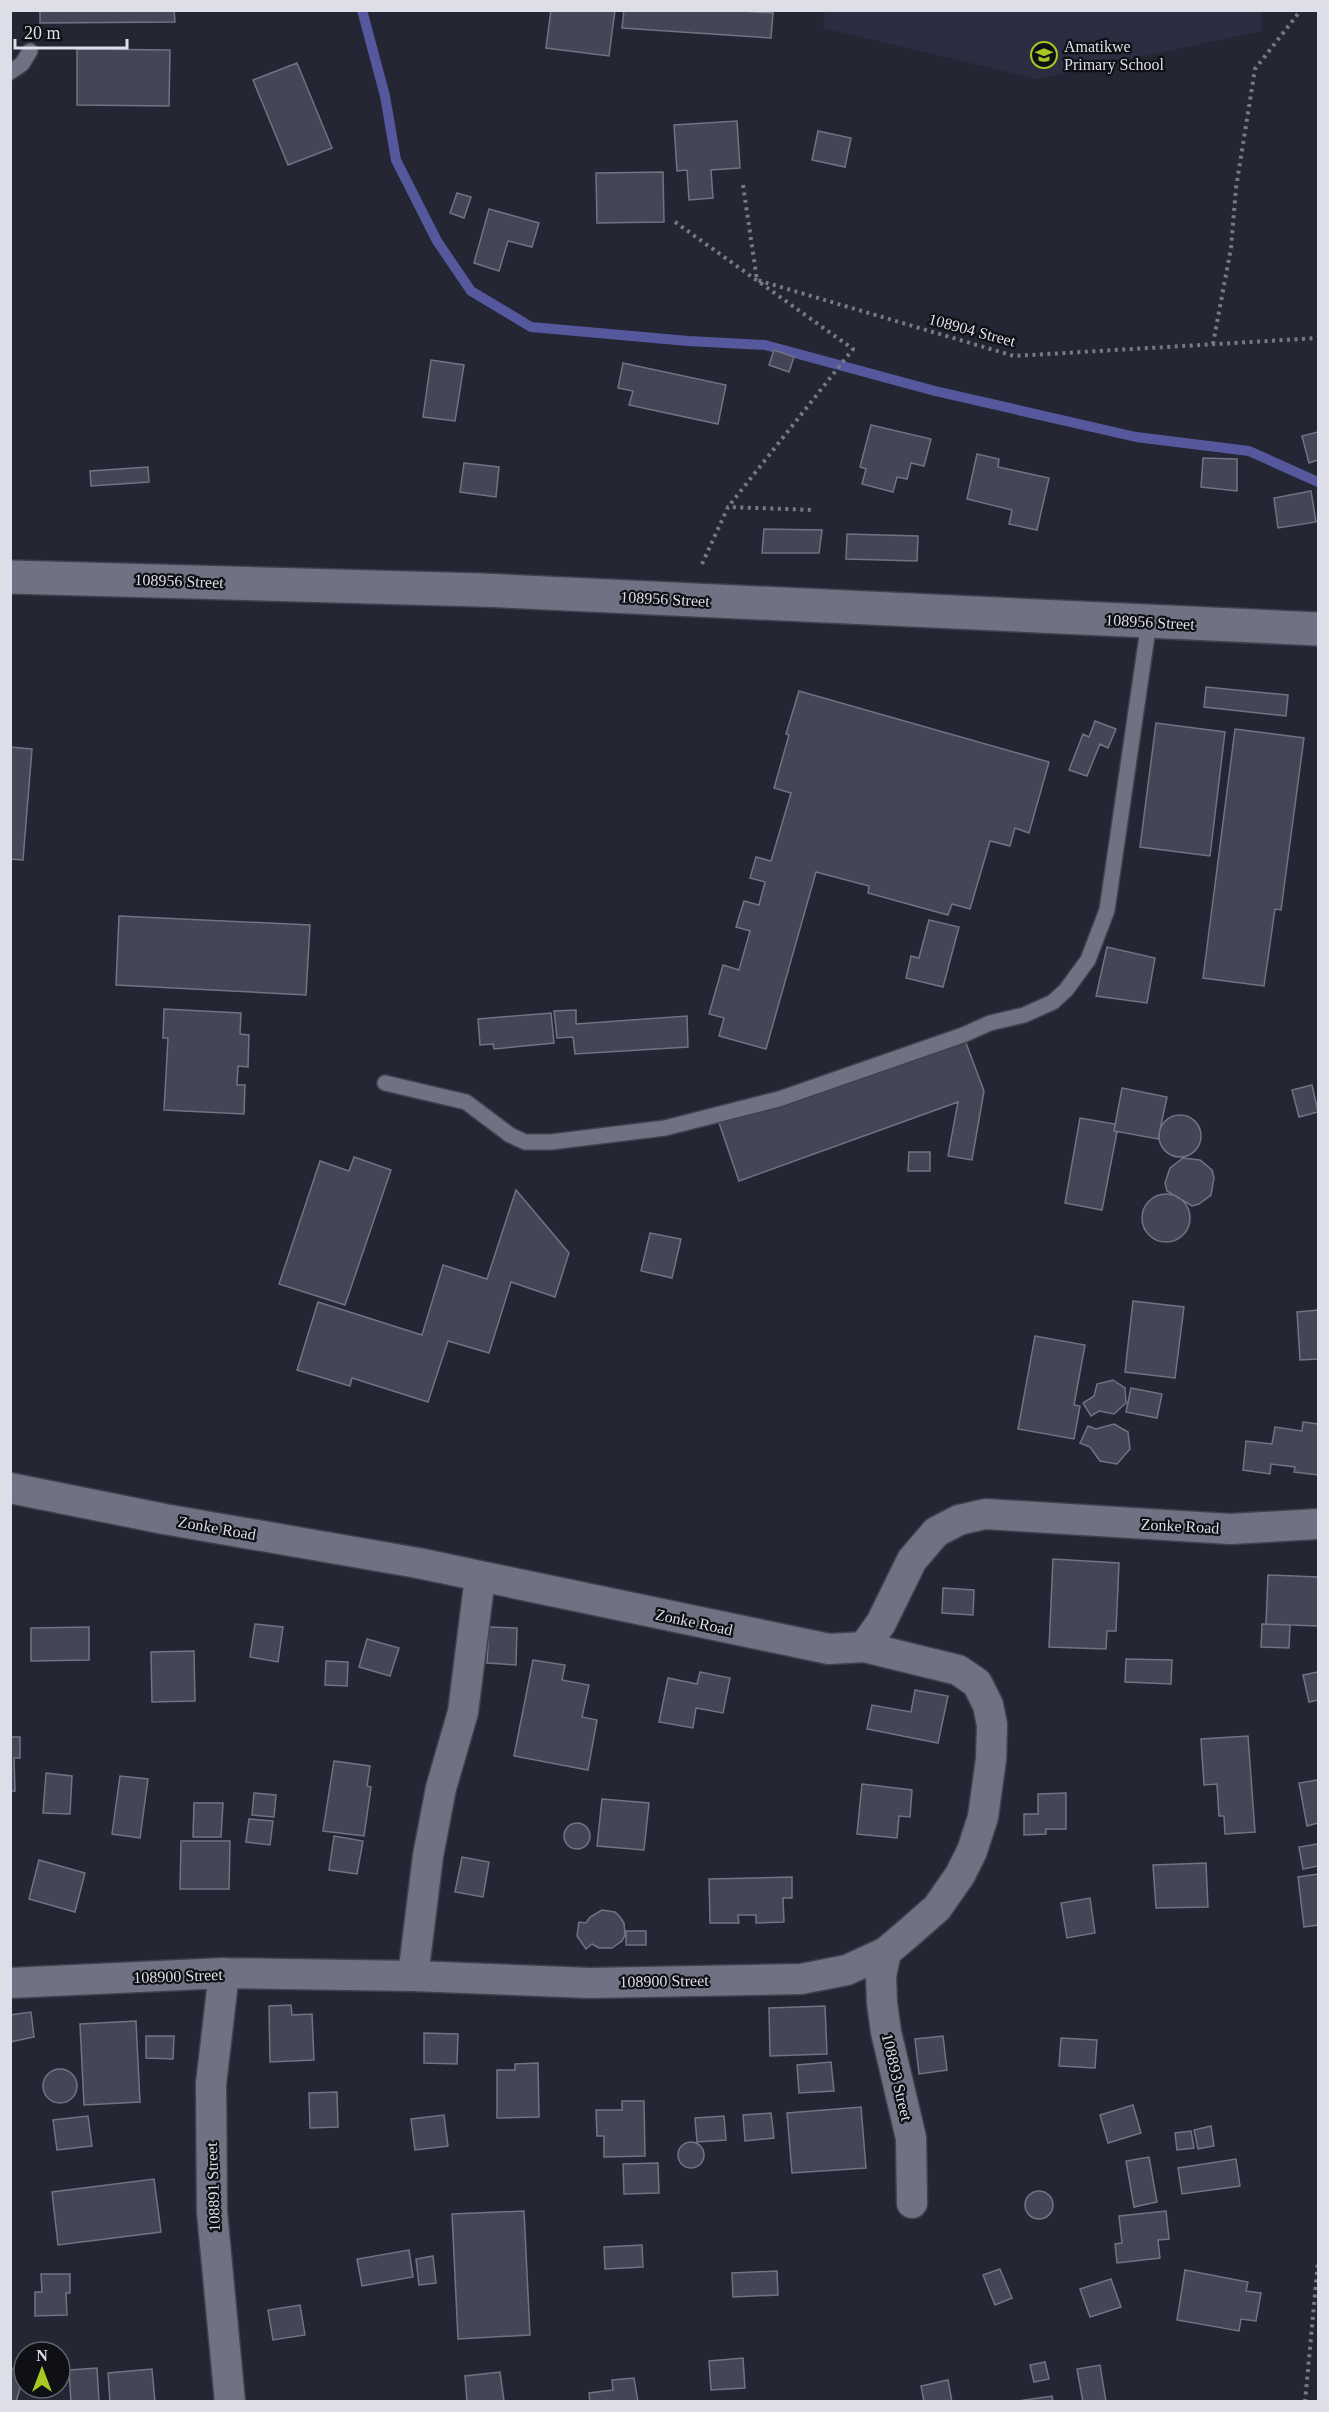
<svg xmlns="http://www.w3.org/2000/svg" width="1329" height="2412" viewBox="0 0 1329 2412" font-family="Georgia,serif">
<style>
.built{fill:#2b2d41}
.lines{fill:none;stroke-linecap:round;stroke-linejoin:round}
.stream{stroke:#56589e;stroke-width:10}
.building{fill:#444655;stroke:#717384;stroke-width:1.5}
.lane-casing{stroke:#40414c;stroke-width:18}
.street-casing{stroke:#40414c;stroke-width:33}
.secondary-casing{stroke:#40414c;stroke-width:36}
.path{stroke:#787985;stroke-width:4;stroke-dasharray:3 4.5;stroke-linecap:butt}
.lane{stroke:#707283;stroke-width:15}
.street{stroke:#707283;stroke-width:30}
.secondary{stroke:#707283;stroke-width:33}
.labels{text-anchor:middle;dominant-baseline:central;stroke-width:4.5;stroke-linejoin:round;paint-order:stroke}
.poi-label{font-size:16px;fill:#dddee7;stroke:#0f0f16;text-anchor:start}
.street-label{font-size:16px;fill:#dddee7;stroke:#0f0f16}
</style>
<rect width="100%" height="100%" fill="#242634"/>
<path class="built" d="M825,10H1262V31L1037,79L823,28Z"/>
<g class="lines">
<path class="stream" d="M362,10L385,96L396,160L437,241L471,291L531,327L688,341L765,345L935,391L1136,437L1249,451L1318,482"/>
</g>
<path class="building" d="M40,10H174L175,22L40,23Z
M551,10H615L609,56L546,48Z
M624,10H728L773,13L771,38L622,28Z
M77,49L170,50L169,106L77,105Z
M297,63L332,148L288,165L253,80Z
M737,121L740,168L711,170L713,198L689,200L687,170L677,171L674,125Z
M818,131L851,138L845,167L812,160Z
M663,172L664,222L597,223L596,173Z
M457,193L471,197L464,218L450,213Z
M489,209L539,223L532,247L508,241L499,271L474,263Z
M774,350L794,357L789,372L769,365Z
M431,360L464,365L455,421L423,417Z
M623,363L726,385L718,424L629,405L633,391L618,388Z
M871,425L931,439L924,466L911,463L907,479L897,477L893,492L862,484L866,469L860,467Z
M1318,432V460L1309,463L1302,436Z
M977,454L999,459L998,467L1049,478L1037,530L1009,524L1012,510L967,499Z
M1203,458L1237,459V491L1201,487Z
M464,463L499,467L496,497L460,492Z
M148,467L149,482L91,486L90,471Z
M1311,491L1316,522L1278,528L1274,498Z
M764,529L822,530L819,553H762Z
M847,534L918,536L917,561L846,559Z
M1206,687L1288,695L1286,716L1204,707Z
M799,691L1049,762L1029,833L1015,828L1010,846L990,841L970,909L952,904L948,915L868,893L869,886L816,872L766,1049L719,1036L724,1018L709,1014L723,965L739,970L750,931L736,927L744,901L759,905L765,882L750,878L756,857L771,861L791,793L774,788L789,735L786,734Z
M1095,721L1116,729L1108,748L1100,744L1087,776L1069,770L1083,734L1089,737Z
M1156,723L1225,732L1210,856L1140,847Z
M1235,729L1304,738L1281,910L1275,909L1264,986L1203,978Z
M10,747L32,749L23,860L10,859Z
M119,916L310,925L306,995L116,985Z
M929,920L959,927L943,987L906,978L911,956L919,958Z
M1107,947L1155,958L1147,1003L1096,996Z
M164,1009L241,1013L240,1034L249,1035L248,1067L238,1066L237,1085H245L244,1114L164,1110L168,1038H163Z
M576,1010V1024L687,1016L688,1047L575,1054L573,1037L557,1038L554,1011Z
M551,1013L554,1043L494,1049L493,1044L480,1045L478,1019Z
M963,1035L984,1091L972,1160L948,1156L958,1102L739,1181L719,1123Z
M1312,1085L1318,1112L1299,1117L1292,1090Z
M1122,1088L1167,1097L1158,1139L1114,1131Z
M1159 1136a21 21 0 1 1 42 0a21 21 0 1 1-42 0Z
M1080,1118L1115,1124L1114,1131L1117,1132L1102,1210L1065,1203Z
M909,1152H930V1171H908Z
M354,1157L391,1170L345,1305L279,1284L320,1161L349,1171Z
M1183,1158L1200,1160L1212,1170L1214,1178L1211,1195L1199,1204L1192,1206L1167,1191L1165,1183L1170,1168Z
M516,1190L569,1253L555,1297L511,1282L489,1353L448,1341L428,1402L352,1378L350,1386L297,1370L318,1302L422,1335L443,1265L487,1279Z
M1142 1218a24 24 0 1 1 48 0a24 24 0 1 1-48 0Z
M650,1233L681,1239L672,1278L641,1271Z
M1133,1301L1184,1307L1175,1378L1125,1372Z
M1318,1310V1359L1300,1360L1297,1312Z
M1035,1336L1085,1345L1074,1405L1080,1406L1074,1439L1018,1429Z
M1113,1380L1125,1388L1126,1403L1114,1414L1099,1411L1091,1416L1083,1403L1094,1396L1097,1384Z
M1131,1388L1162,1394L1157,1418L1126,1412Z
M1303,1422L1318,1424V1475L1294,1472L1295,1467L1271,1464L1270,1474L1243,1470L1246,1441L1272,1444L1275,1427L1302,1431Z
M1114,1424L1128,1432L1130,1449L1117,1464L1100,1461L1090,1447L1080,1443L1088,1426L1096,1429Z
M1053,1559L1119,1563L1116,1631H1107L1106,1649L1049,1647Z
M1268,1575L1318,1577V1626L1266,1624Z
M943,1588L974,1590L973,1615L942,1613Z
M255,1624L283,1627L278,1662L250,1657Z
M1262,1624L1290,1625L1289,1648L1261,1647Z
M89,1627V1660L31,1661V1628Z
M489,1627L517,1628L516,1665L487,1663Z
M367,1639L399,1648L390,1676L359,1667Z
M194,1651L195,1701L152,1702L151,1652Z
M1126,1659L1172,1660L1171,1684L1125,1682Z
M533,1660L565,1665L562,1680L589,1685L582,1717L597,1720L588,1770L514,1756Z
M326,1661L348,1662L347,1686L325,1685Z
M700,1672L730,1678L723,1713L696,1708L693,1728L659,1722L668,1678L697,1684Z
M1318,1672V1700L1309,1702L1303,1675Z
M915,1690L948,1696L938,1743L867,1729L872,1705L911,1712Z
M1248,1736L1255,1832L1225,1834L1224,1816H1219L1217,1784L1204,1785L1201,1739Z
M10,1737H20V1758H14L15,1791H10Z
M334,1761L370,1766L367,1786L371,1787L364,1836L323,1831Z
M46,1773L72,1776L70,1814L43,1813Z
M120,1776L148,1779L140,1838L112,1834Z
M1318,1780V1823L1307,1826L1299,1783Z
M862,1784L912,1790L910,1817L899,1816L897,1838L857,1834Z
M254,1793L276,1795L274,1817L252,1815Z
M1066,1793V1829H1046V1834L1024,1835V1814H1038V1794Z
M602,1799L649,1803L644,1850L597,1846Z
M194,1803H223L221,1837H193Z
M249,1819L273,1821L270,1845L246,1842Z
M564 1836a13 13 0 1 1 26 0a13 13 0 1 1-26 0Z
M334,1836L363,1841L357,1874L329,1870Z
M181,1841H230L229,1889H180Z
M1318,1844V1866L1303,1869L1299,1847Z
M462,1857L489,1862L483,1897L455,1892Z
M39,1860L85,1873L75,1912L29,1899Z
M1206,1863L1208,1907L1156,1908L1153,1865Z
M1318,1874V1925L1304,1927L1298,1877Z
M792,1877V1898H783L784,1922L756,1923V1915H738L739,1923H710L709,1879Z
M1090,1898L1095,1933L1067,1938L1061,1903Z
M602,1910L615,1912L620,1917L624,1923L625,1935L622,1941L612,1948H599L592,1944L586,1949L577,1936L579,1922L586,1923L590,1917Z
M626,1931H646V1945H626Z
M291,2005L292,2015L312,2014L314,2060L270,2062L269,2006Z
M825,2006L827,2054L770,2056L769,2008Z
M31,2012L34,2037L10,2042V2015Z
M136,2021L140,2102L84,2105L80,2024Z
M424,2033L458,2034L457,2064L424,2063Z
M146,2036H174L173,2059L146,2058Z
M943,2036L947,2070L919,2074L915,2039Z
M1061,2038L1097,2040L1095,2068L1059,2066Z
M831,2062L834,2091L799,2093L797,2065Z
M538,2063L539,2117L497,2118V2070H515V2064Z
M43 2086a17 17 0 1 1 34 0a17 17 0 1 1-34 0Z
M337,2092L338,2127L310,2128L309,2093Z
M622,2101H644L645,2156L604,2157V2136H597L596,2110H622Z
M1133,2105L1141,2133L1108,2143L1100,2115Z
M861,2107L866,2168L792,2173L787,2113Z
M771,2113L774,2138L745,2141L743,2115Z
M444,2115L448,2146L415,2150L411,2119Z
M88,2116L92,2146L57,2150L53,2120Z
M724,2116L726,2140L697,2142L695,2118Z
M1211,2126L1214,2146L1198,2149L1194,2130Z
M1191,2131L1194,2148L1177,2150L1175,2133Z
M678 2155a13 13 0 1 1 26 0a13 13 0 1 1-26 0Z
M1149,2157L1157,2202L1134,2207L1126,2161Z
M1236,2159L1240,2186L1182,2194L1178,2168Z
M658,2163L659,2193L624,2194L623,2164Z
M154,2179L161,2232L58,2245L52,2192Z
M1025 2205a14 14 0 1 1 28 0a14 14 0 1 1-28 0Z
M524,2211L530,2335L458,2339L452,2214Z
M1166,2211L1169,2239L1158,2240L1160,2258L1117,2263L1115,2244L1122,2243L1119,2216Z
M642,2245L643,2267L605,2269L604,2247Z
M409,2250L413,2277L362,2286L357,2259Z
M433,2256L436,2283L419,2285L416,2259Z
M1000,2269L1012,2298L995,2305L983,2275Z
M1185,2270L1248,2282L1246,2291L1261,2293L1256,2321L1241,2319L1239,2331L1177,2320Z
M777,2271L778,2295L733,2297L732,2273Z
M41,2274H70V2293H66L67,2315L35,2316V2292H42Z
M1111,2279L1121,2307L1090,2317L1080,2289Z
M300,2305L305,2335L273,2340L268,2310Z
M743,2358L745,2388L711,2390L709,2361Z
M1045,2362L1049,2379L1034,2382L1030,2365Z
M1100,2365L1106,2402H1083L1077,2369Z
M10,2366L19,2376L21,2385L16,2402H10Z
M97,2368L99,2402H71L69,2370Z
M152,2369L155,2402H110L108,2373Z
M500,2372L504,2401L467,2402L465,2376Z
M634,2378L638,2402H590L589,2393L613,2390L612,2380Z
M948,2380L952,2402H924L921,2386Z
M1052,2396L1053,2402H1011Z"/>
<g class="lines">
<defs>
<path id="lane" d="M10,72L22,64L30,51
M385,1083L466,1102L510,1135L525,1142H551L665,1128L779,1099L963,1035L990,1023L1024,1015L1053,1002L1066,990L1088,960L1107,910L1149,622"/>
<path id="street" d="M10,1488L164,1519L418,1563L829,1649L864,1647L958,1670L977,1683L988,1705L992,1725L991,1759L983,1817L972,1851L960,1875L937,1908L905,1936L886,1952L847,1970L801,1979L590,1983L413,1976L224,1973L10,1983
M864,1647L881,1623L912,1560L936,1532L959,1520L985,1514L1230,1529L1318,1524
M886,1952L881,1976L882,2003L886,2032L911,2138L912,2203
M224,1973L211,2084L212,2212L230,2402
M413,1976L428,1856L441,1788L463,1712L480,1577"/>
<path id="secondary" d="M10,577L481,590L1318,629"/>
</defs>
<use href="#lane" class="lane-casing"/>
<use href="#street" class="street-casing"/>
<use href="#secondary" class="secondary-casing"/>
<path class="path" d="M743,185L757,280L1014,356L1318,338
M675,222L853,349L728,507
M1213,344L1231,248L1236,188L1255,69L1301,10
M702,564L728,507L814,510
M1305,2402L1318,2262"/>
<use href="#lane" class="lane"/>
<use href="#street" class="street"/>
<use href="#secondary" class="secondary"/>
</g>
<defs>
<symbol id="school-ring" viewBox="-11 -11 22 22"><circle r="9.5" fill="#0f0f16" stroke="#a5c823" stroke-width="1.5"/><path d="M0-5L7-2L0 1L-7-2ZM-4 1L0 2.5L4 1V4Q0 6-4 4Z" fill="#a5c823"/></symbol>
</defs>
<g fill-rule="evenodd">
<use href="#school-ring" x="1029" y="40" width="30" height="30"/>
</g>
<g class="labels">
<g class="poi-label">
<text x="1064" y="46">Amatikwe<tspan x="1064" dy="18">Primary School</tspan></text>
</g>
<g class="street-label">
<text transform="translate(972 330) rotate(15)">108904 Street</text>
<text transform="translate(179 581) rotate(2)">108956 Street</text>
<text transform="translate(665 599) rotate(3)">108956 Street</text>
<text transform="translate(1150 622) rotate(3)">108956 Street</text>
<text transform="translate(1180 1526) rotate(3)">Zonke Road</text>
<text transform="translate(217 1528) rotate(10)">Zonke Road</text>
<text transform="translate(694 1622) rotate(12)">Zonke Road</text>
<text transform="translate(178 1976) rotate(-2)">108900 Street</text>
<text transform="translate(664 1981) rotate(-1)">108900 Street</text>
<text transform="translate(897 2077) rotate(77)">108893 Street</text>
<text transform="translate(213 2187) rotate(-92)">108891 Street</text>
</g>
</g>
<rect width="1329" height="2412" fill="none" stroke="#dddee7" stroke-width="24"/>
<g transform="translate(42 2370)"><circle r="28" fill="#0f0f16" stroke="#61626a" stroke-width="1.5"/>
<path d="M0-4.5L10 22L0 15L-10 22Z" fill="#a5c823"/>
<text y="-9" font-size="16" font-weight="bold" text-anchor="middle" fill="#dddee7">N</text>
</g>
<path d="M15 39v9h112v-9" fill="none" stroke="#dddee7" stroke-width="3"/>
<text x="24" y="39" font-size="18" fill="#dddee7" stroke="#0f0f16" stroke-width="4.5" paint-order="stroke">20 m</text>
</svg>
